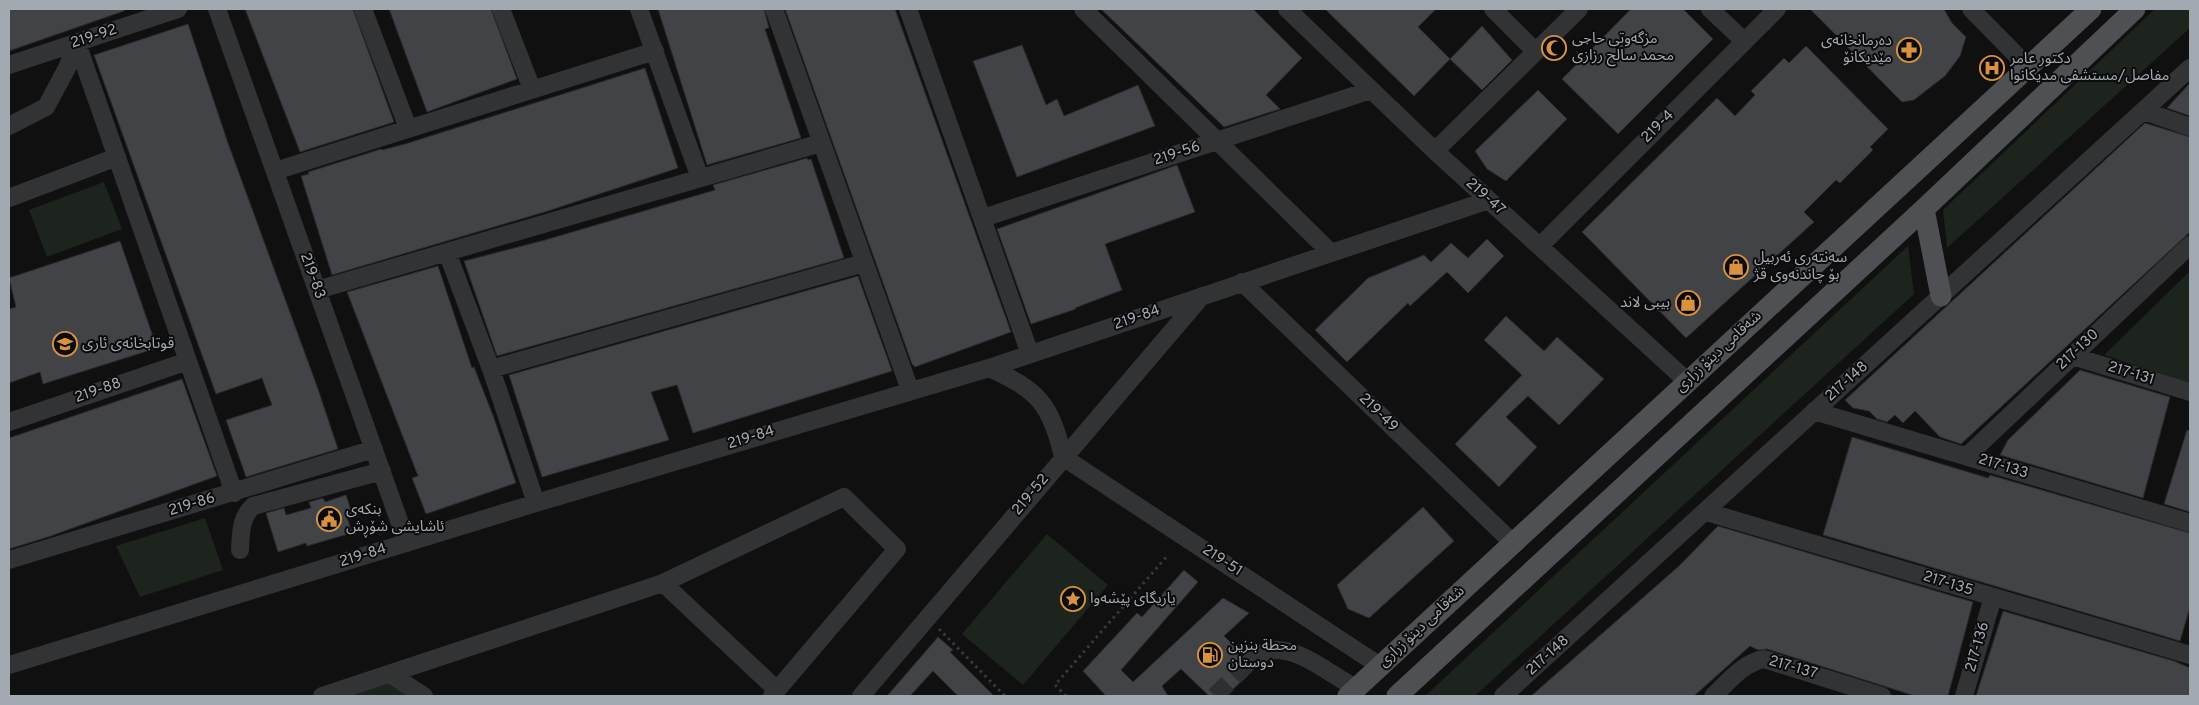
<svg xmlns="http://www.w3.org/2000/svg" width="2199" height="705" viewBox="0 0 2199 705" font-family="Overpass,'Noto Sans Arabic',sans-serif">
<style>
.green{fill:#1d231d}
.building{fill:#424346;stroke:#2a2a2d}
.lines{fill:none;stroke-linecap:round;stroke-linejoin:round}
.minor-tunnel{stroke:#2d2f31;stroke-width:18;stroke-dasharray:18 9;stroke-linecap:butt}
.path{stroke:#38393c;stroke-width:3;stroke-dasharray:2.5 4;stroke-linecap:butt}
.minor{stroke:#313335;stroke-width:18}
.major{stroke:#4e5054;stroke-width:21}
.labels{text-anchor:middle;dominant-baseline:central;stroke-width:4;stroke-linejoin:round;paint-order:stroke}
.street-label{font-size:15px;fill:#a3a9b0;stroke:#0b0b0c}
.poi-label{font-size:15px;fill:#a3a9b0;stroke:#0b0b0c;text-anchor:start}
</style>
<rect width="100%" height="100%" fill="#101011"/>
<path class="green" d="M2155,9H2190V28L1947,248L1943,210Z
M104,182L122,229L47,257L29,210Z
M1908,246L1914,294L1475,696H1425Z
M2190,271V384L2104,355Z
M205,518L223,570L140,597L116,546Z
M1047,534L1108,585L1023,685L962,634Z
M388,681L411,696H345Z"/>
<path class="building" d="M9,9H124V11L9,51Z
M245,9H353L394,122L300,152Z
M389,9H491L517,79L427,112Z
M658,9H764L769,28L765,29L801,138L707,165Z
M785,9H895L1011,332L915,367L912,364Z
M1101,9H1253L1302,58L1266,95L1280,109L1224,127Z
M1325,9H1436L1418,27L1450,59L1414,96Z
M1631,9H1683L1713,39L1618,134L1562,79Z
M1810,9H1944L1952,23L1966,37L1960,56L1945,76L1914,100L1902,102Z
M188,24L228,143L318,389L338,449L246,477L226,420L272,405L267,392L262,378L216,394L94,55Z
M1482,26L1512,60L1482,90L1450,59Z
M1022,45L1046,105L1057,99L1064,116L1138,85L1155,126L1017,177L973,61Z
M1806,46L1888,129L1870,147L1873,150L1840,183L1836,180L1804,212L1814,222L1686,338L1582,232L1717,98L1735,116L1755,95L1751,91L1784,58L1789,63Z
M645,68L678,168L548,211L332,275L301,176L309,174L308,172L381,149L382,150L405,144Z
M2190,83V116L2167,108Z
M1538,90L1567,119L1506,181L1487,169L1475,151Z
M2145,123L2190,137V232L1961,444L1940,437L1915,411L1903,423L1895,415L1887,422L1877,419L1869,411L1853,408L1845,400Z
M807,158L808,160L811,159L844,258L497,356L464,261L545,240L715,190L713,185Z
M1177,165L1195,212L1105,244L1122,290L1075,308L1076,309L1031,324L997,229Z
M1487,239L1504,256L1468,293L1447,272L1410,306L1408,303L1347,362L1315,330L1368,278L1424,255L1431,262L1451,243L1468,258Z
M120,241L157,348L43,384L40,372L9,383V309L16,307L9,278Z
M438,266L472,368L474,367L494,418L516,483L426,514L412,478L418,476L347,292Z
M858,276L892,371L693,433L677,385L651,392L669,440L542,477L509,375Z
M1506,316L1544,351L1557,337L1604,379L1559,425L1528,396L1506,417L1537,447L1499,487L1455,444L1522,375L1484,340Z
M2080,370L2170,397L2143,498L2000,455L2008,440Z
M182,379L217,476L48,537L9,549V438Z
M2187,430L2190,431V512L2164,504Z
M1852,437L1988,478L1990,475L2190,533V607L2180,641L1823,535Z
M346,495L353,516L347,517L352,533L307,546L306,543L278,552L266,513L284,508L286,515L311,508L309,502L323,498L325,502Z
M1423,507L1454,541L1369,618L1348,609L1337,585Z
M1718,526L1973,602L1948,696H1915L1767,649L1758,650L1750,646L1694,696H1531L1679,566Z
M1184,570L1198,582L1121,670L1133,682L1223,598L1249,613L1224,636L1242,654L1239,661L1241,667L1251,672L1226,696H1209L1181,669L1162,686L1168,696H1106L1083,671L1137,613L1142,617Z
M2003,611L2174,661L2190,668V696H1976Z
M938,637L953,650L950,652L994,696H958L933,671L910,696H887Z"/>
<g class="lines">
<path class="minor-tunnel" d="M1215,696L1250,661"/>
<path class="path" d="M939,629L1005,696
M1066,696L1055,685L1168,555"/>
<path class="minor" d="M217,9L407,543
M363,9L408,128
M501,9L532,89
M639,9L700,178
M774,9L910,390
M908,9L1030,354
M1083,9L1331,253
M1287,9L1435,151L1687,381
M1493,9L1536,52
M1710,9L1744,41
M1971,9L2028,67
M77,43L234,493
M9,65L178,9
M2144,111L2190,127
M9,126L46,107L67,68L77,43
M1435,151L1579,9
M275,171L655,51
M9,198L117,157
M983,218L1371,90
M1540,246L1777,9
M447,252L491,369L536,503
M1242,282L1513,543
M317,290L821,143
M2072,356L2190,392
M989,368C1038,390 1051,404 1063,457L1380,666
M491,369L864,263
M1814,411L2190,523
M9,422L188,361
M1967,456L2190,245
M1707,512L2190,655
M240,550C241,533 240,519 253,506L382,471
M9,560L374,449
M663,583L777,690
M1250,661C1255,658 1261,653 1267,651C1297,644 1330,675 1356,688
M9,665L536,503L989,368L1489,200
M390,674L424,696
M322,696L663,583L844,497L897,549L772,696
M861,696L1202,296
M1503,696L2190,68
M1713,696C1727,683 1744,662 1764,659L1882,696
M1964,696L1993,597"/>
<path class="major" d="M1924,209L1941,296
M1348,696L2091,9
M1397,696L1924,209L2135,9"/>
</g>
<defs>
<symbol id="mosque-ring" viewBox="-11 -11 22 22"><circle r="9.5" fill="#0b0b0c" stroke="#d9923f" stroke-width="1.5"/><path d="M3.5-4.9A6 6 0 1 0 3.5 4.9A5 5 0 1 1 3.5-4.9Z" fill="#d9923f"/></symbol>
<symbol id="pharmacy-ring" viewBox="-11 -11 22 22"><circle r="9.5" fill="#0b0b0c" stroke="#d9923f" stroke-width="1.5"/><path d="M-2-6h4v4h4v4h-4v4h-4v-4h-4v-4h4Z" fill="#d9923f"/></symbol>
<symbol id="hospital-ring" viewBox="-11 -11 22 22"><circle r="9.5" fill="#0b0b0c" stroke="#d9923f" stroke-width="1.5"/><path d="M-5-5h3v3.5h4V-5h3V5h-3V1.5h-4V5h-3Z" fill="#d9923f"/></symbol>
<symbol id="shop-ring" viewBox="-11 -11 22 22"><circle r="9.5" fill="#0b0b0c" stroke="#d9923f" stroke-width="1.5"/><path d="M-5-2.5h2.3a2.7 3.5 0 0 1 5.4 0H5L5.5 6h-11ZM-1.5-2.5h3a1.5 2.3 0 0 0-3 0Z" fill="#d9923f"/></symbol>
<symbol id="school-ring" viewBox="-11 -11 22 22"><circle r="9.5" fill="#0b0b0c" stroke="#d9923f" stroke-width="1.5"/><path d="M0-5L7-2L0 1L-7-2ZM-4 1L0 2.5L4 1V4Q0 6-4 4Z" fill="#d9923f"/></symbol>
<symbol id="civic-ring" viewBox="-11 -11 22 22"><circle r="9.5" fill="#0b0b0c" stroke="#d9923f" stroke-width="1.5"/><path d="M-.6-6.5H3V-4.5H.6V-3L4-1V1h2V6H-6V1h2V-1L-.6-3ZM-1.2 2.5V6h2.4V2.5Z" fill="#d9923f"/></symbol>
<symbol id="sight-ring" viewBox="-11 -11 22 22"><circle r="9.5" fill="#0b0b0c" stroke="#d9923f" stroke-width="1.5"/><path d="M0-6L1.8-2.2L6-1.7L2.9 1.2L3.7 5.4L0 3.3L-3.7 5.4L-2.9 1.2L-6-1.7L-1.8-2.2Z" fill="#d9923f"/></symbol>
<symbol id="fuel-ring" viewBox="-11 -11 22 22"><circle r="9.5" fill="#0b0b0c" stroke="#d9923f" stroke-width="1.5"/><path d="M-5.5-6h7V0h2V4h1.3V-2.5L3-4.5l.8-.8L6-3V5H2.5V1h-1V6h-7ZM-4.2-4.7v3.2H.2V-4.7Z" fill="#d9923f"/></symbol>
</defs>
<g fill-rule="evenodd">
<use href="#mosque-ring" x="1540" y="34" width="28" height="28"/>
<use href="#pharmacy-ring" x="1895" y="36" width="28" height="28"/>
<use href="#hospital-ring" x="1978" y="54" width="28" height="28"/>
<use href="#shop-ring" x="1722" y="253" width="28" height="28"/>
<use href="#shop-ring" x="1674" y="289" width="28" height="28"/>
<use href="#school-ring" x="51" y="330" width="28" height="28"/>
<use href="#civic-ring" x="315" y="505" width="28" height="28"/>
<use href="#sight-ring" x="1059" y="585" width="28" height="28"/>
<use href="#fuel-ring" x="1196" y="641" width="28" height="28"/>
</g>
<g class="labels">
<g class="street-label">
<text transform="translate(94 37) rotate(-18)">219-92</text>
<text transform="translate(1658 127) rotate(-45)">219-4</text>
<text transform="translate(1177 154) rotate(-18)">219-56</text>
<text transform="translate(1485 197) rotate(42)">219-47</text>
<text transform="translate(312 276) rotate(70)">219-83</text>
<text transform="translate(1137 318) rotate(-19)">219-84</text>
<text transform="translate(2078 350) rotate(-43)">217-130</text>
<text transform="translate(1719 352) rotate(-43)">شەقامی دینۆ زراری</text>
<text transform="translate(2131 374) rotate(17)">217-131</text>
<text transform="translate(1847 382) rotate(-42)">217-148</text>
<text transform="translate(98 391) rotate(-19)">219-88</text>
<text transform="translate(1378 413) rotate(44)">219-49</text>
<text transform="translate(751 438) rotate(-17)">219-84</text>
<text transform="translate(2003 467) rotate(17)">217-133</text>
<text transform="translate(1031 495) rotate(-50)">219-52</text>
<text transform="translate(192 505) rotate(-17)">219-86</text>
<text transform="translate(363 556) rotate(-17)">219-84</text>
<text transform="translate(1222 561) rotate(33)">219-51</text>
<text transform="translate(1948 584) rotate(17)">217-135</text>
<text transform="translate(1422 627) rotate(-43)">شەقامی دینۆ زراری</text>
<text transform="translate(1978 647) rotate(-74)">217-136</text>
<text transform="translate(1548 656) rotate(-42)">217-148</text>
<text transform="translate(1793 668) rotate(16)">217-137</text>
</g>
<g class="poi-label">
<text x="1572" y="39">مزگەوتی حاجی<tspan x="1572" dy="17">محمد سالح رزازی</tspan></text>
<text x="1892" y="41" text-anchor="end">دەرمانخانەی<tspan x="1892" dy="17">مێدیکانۆ</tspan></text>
<text x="2010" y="59">دكتور عامر<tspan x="2010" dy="17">مفاصل/مستشفى مديكانوا</tspan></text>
<text x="1754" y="258">سەنتەری ئەربیل<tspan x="1754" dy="17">بۆ چاندنەوی قژ</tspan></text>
<text x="1670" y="303" text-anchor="end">بيبى لاند</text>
<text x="82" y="344">قوتابخانەی ئاری</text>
<text x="346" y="510">بنکەی<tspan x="346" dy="17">ئاشایشی شۆڕش</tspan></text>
<text x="1090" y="599">یاریگای پێشەوا</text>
<text x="1228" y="646">محطة بنزين<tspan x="1228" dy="17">دوستان</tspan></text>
</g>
</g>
<rect width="2199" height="705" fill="none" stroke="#a3a9b0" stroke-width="20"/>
</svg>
